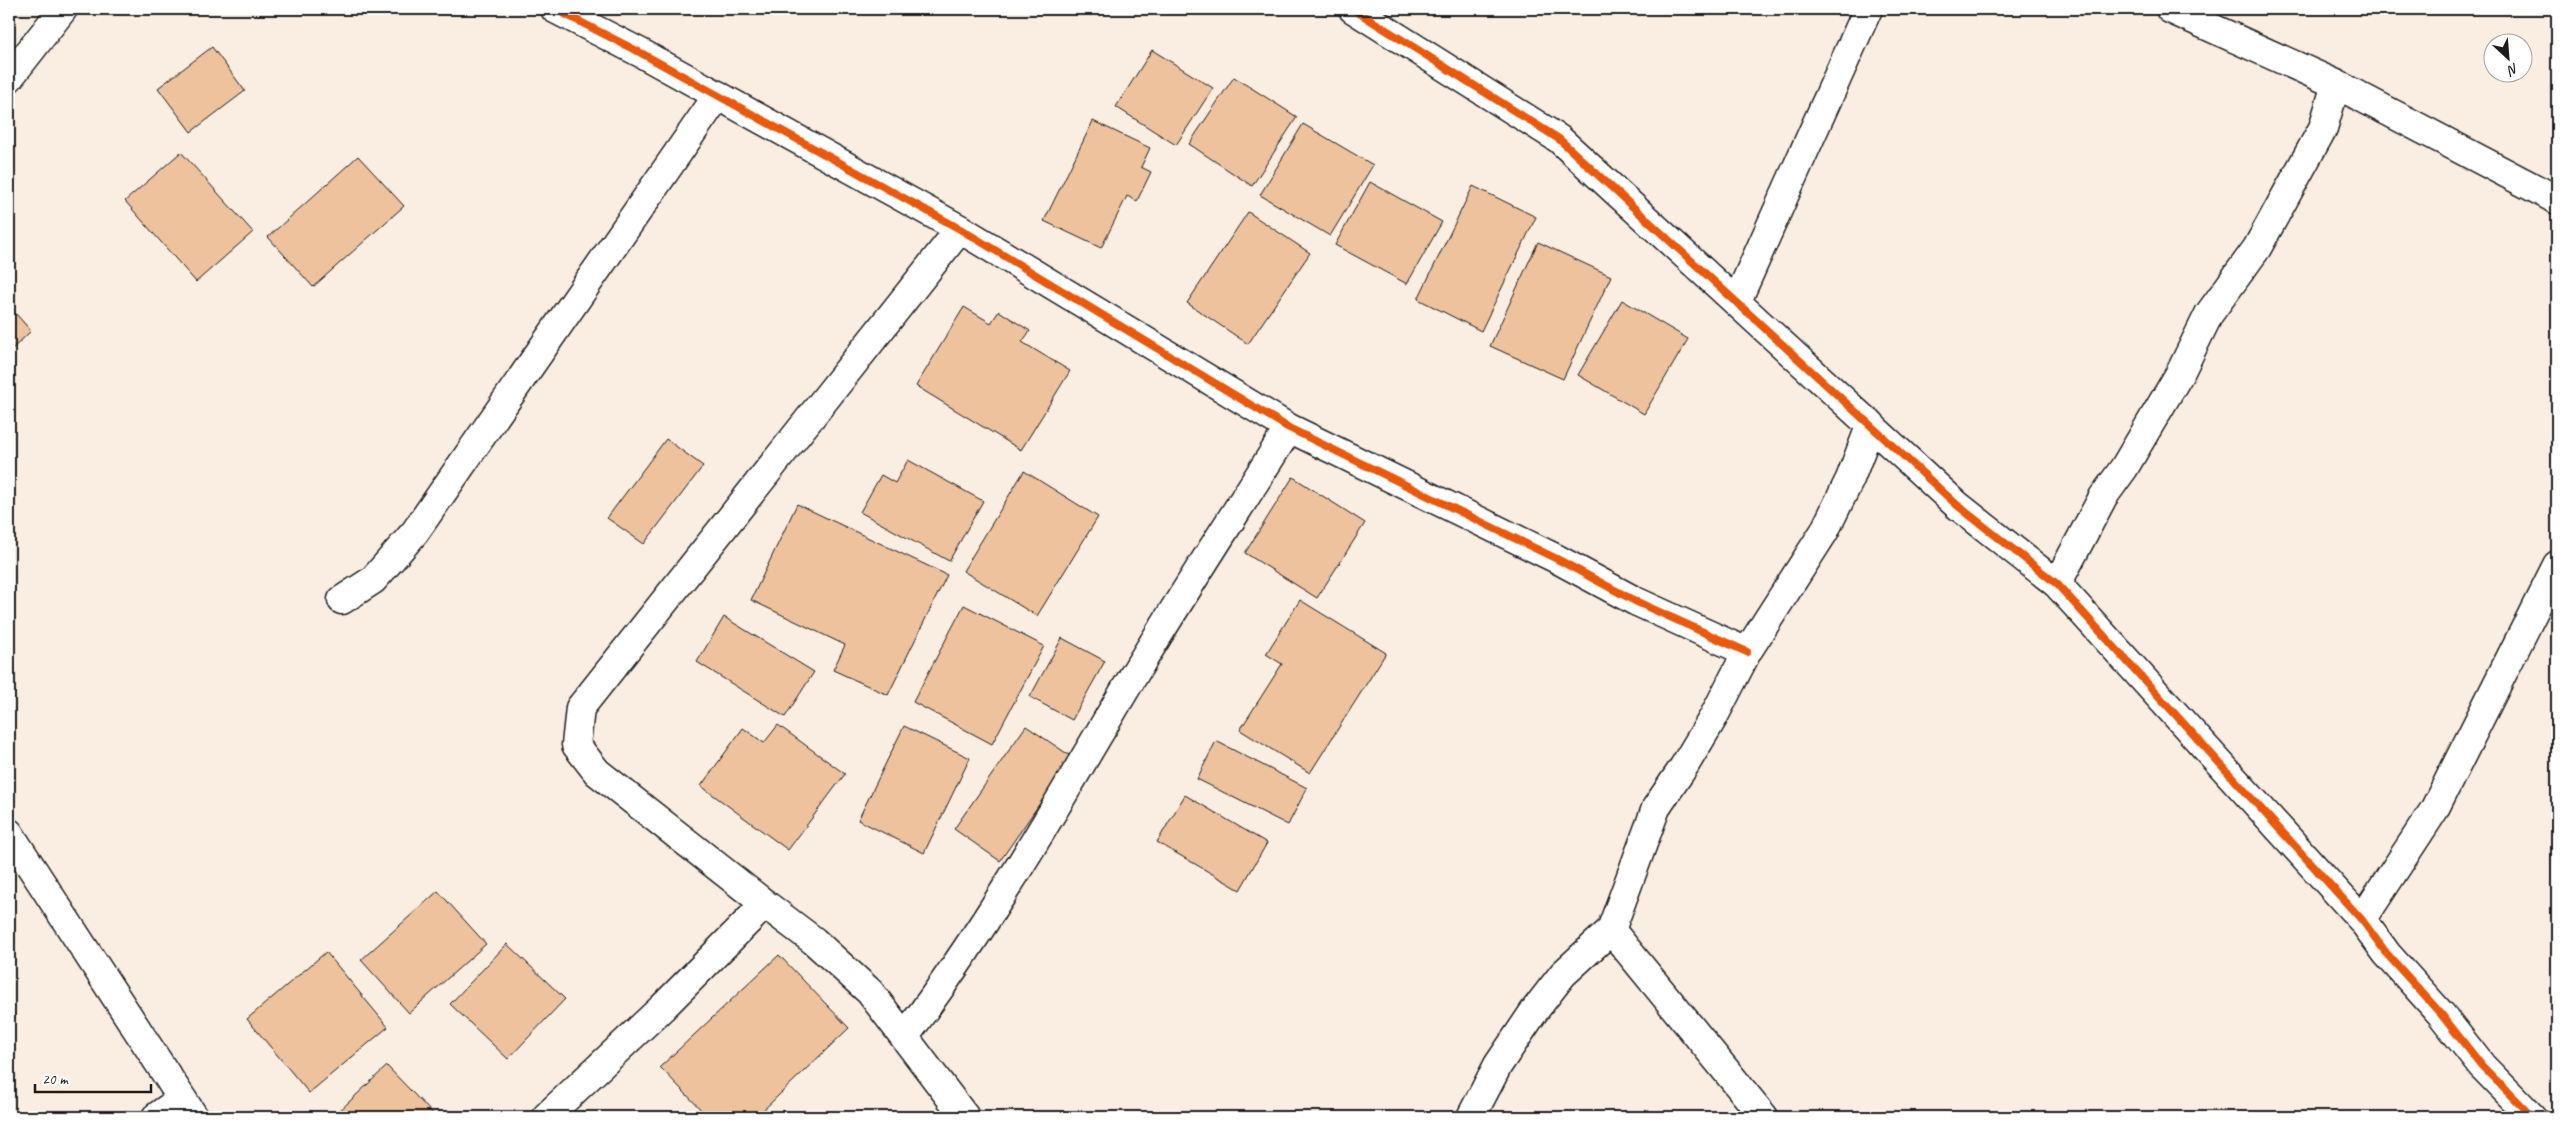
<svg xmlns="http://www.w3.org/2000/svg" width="2566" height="1126" viewBox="0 0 2566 1126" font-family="Caveat,sans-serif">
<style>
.building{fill:#edc29d;stroke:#1c1c1c}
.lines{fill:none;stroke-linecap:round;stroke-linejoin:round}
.minor-casing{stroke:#1c1c1c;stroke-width:31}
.minor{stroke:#fff;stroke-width:28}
.cycleway-casing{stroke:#fff;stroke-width:11}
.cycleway{stroke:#e8590c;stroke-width:8}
</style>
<rect width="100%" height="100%" fill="#faede2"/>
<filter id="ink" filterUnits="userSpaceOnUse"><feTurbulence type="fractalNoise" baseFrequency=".02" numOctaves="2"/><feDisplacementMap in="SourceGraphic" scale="10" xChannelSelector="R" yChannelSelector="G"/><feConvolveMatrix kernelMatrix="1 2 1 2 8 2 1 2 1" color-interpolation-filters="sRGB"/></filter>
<g filter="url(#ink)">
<path class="building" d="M212,47L245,91L191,132L158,88Z
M1152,50L1213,88L1176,145L1116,107Z
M1234,77L1297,117L1252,186L1189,144Z
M1093,121L1150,148L1141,167L1151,172L1137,201L1127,196L1101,248L1044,221Z
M1303,124L1373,165L1330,236L1260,195Z
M181,152L253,232L196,282L125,201Z
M358,156L404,206L313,287L268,237Z
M1370,182L1442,222L1407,284L1335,245Z
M1473,186L1536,217L1481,331L1418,299Z
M1248,212L1310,253L1248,344L1187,303Z
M1538,242L1611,276L1563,379L1490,346Z
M1622,300L1688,339L1644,414L1578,375Z
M9,306L31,331L9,352Z
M964,307L991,323L999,311L1030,331L1022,342L1070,371L1021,450L916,386Z
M666,439L703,466L644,544L607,518Z
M908,460L983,501L949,561L860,512L881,475L895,483Z
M1024,471L1098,517L1037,616L963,571Z
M1293,477L1365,523L1317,598L1245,553Z
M797,504L947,575L888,695L833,670L845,645L751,600Z
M1300,600L1386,653L1310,773L1240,730L1282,664L1266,654Z
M964,605L1044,646L992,744L913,702Z
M724,617L814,672L785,717L697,662Z
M1062,638L1105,661L1072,720L1030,697Z
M778,725L845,774L788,850L701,786L743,728L764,743Z
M904,726L970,758L924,853L858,820Z
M1026,726L1072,757L1000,861L954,829Z
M1216,741L1307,788L1288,825L1197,779Z
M1185,795L1267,843L1240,890L1157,842Z
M438,891L486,944L409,1013L361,960Z
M507,944L565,999L508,1059L450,1004Z
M326,952L388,1027L309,1093L247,1019Z
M779,955L849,1028L756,1117H708L660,1067Z
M387,1066L436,1117H333Z"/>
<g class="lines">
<defs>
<path id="minor" d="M555,9L641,53L960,229L1289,428L1557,559L1635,601L1747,652
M1353,9L1559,139L1957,505L2057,584L2362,920L2387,954L2441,1014L2482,1066L2532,1117
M2170,9L2336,84L2557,200
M9,78L63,9
M1737,301L1868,9
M2057,584L2103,497L2124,468L2180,373L2209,314L2257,248L2323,128L2336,84
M342,600L373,580L415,532L718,95
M9,833L194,1117
M765,904L597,772L576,745L580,708L960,229
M2362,920L2434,810L2557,565
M1611,930L1764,1117
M905,1036C993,920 1063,793 1138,668C1187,587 1239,508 1289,428
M156,1117L181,1099
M546,1117L663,1007L765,904L814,941L870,992L965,1117
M1471,1117L1498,1065L1535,1010L1563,974L1611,930L1656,808L1683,768L1713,718L1747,652L1824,532L1850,479L1871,424"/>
</defs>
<use href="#minor" class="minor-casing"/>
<use href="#minor" class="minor"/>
<defs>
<path id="cycleway" d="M555,9L641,53L960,229L1289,428L1557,559L1635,601L1747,652
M1353,9L1559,139L1957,505L2057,584L2362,920L2387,954L2441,1014L2482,1066L2532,1117"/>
</defs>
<use href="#cycleway" class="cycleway-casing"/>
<use href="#cycleway" class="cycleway"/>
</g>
</g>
<rect width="2566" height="1126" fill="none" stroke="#fff" stroke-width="30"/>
<rect x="15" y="15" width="2536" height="1096" fill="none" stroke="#1c1c1c" stroke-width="2" filter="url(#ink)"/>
<g transform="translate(2508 58) rotate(154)"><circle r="24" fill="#ffffff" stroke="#a4a4a4"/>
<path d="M0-4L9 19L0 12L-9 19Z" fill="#1c1c1c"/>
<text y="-8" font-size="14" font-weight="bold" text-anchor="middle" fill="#1c1c1c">N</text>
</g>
<path d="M35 1084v8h116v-8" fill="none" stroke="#1c1c1c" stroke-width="2.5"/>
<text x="42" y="1084" font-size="15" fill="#1c1c1c" stroke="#ffffff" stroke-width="4" paint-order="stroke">20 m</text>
</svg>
